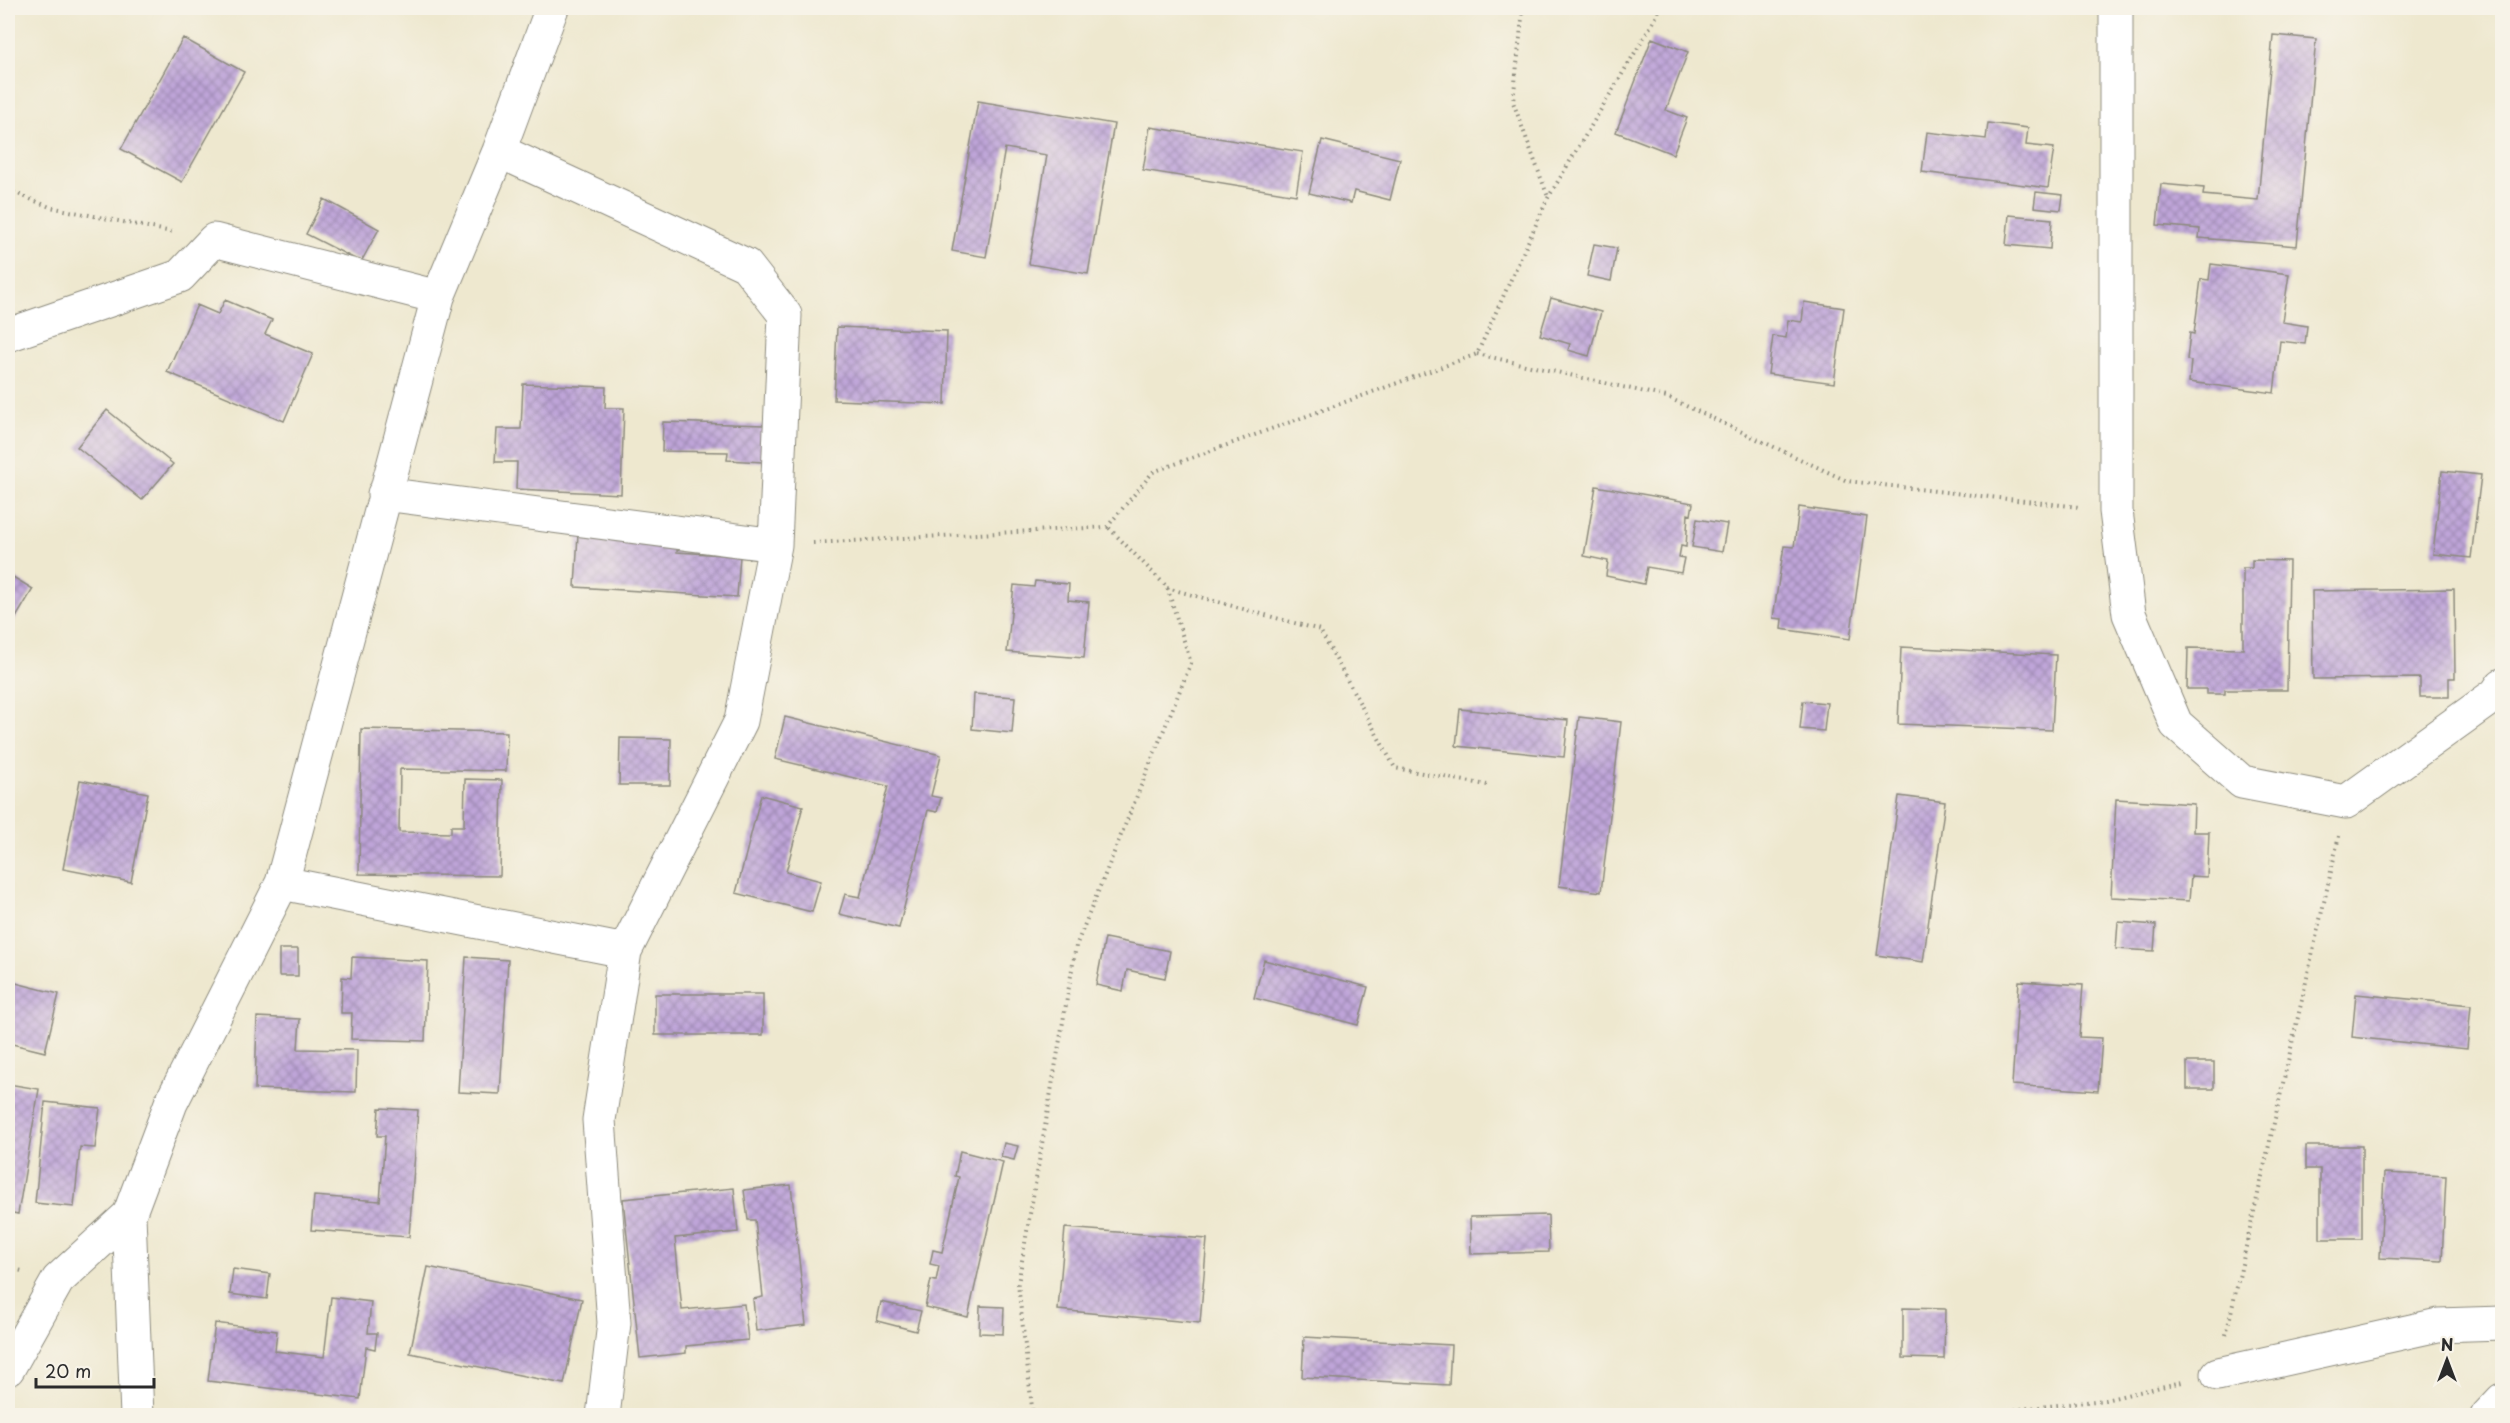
<svg xmlns="http://www.w3.org/2000/svg" width="2510" height="1423" viewBox="0 0 2510 1423" font-family="'Playpen Sans',sans-serif">
<style>
.building{fill:url(#building-cross-hatch)}
.lines{fill:none;stroke-linecap:round;stroke-linejoin:round}
.street-casing{stroke:#8c8a7d;stroke-width:35}
.path{stroke:#8c8a7d;stroke-width:4;stroke-dasharray:1.5 4.5;stroke-linecap:butt}
.street{stroke:#fff;stroke-width:33}
</style>
<defs>
<pattern id="building-cross-hatch" width="8" height="8" patternUnits="userSpaceOnUse" patternTransform="scale(1.5)"><rect width="8" height="8" fill="#bfa5d9"/><path d="M0 0l8 8M0 8l8-8" fill="none" stroke="#9b87b0"/></pattern>
</defs>
<rect width="100%" height="100%" fill="#f7f3e8"/>
<filter id="ink" filterUnits="userSpaceOnUse"><feTurbulence type="fractalNoise" baseFrequency=".0167" numOctaves="2"/><feDisplacementMap in="SourceGraphic" scale="12" xChannelSelector="R" yChannelSelector="G"/><feConvolveMatrix kernelMatrix="1 2 1 2 8 2 1 2 1" color-interpolation-filters="sRGB"/></filter>
<filter id="wash" filterUnits="userSpaceOnUse"><feTurbulence type="fractalNoise" baseFrequency=".008" numOctaves="4" result="noise"/><feDisplacementMap in="SourceGraphic" scale="24" xChannelSelector="R" yChannelSelector="G"/><feGaussianBlur stdDeviation="1.35" result="paint"/><feColorMatrix in="noise" values="0 0 0 0 0 0 0 0 0 0 0 0 0 0 0 0 0 1.4 0 .05"/><feComposite in="paint" operator="in"/></filter>
<g filter="url(#wash)">
<rect width="100%" height="100%" fill="#eee8cf"/>
<g id="blocks">
<path class="building" d="M2273,35L2316,39L2297,246L2199,238L2200,229L2157,225L2161,184L2204,188L2203,195L2258,200Z
M183,38L244,72L182,182L121,149Z
M1652,38L1688,52L1666,110L1687,118L1673,154L1616,132Z
M978,101L1114,124L1088,274L1029,264L1047,155L1005,148L986,257L952,251Z
M1988,123L2028,128L2026,145L2054,148L2048,188L1922,172L1927,132L1986,139Z
M1150,127L1303,152L1296,195L1143,170Z
M1322,140L1400,159L1390,200L1354,191L1351,203L1309,193Z
M2036,192L2063,195L2061,210L2034,207Z
M324,199L379,229L361,262L306,234Z
M2009,215L2052,219L2050,249L2006,245Z
M1594,244L1617,248L1611,281L1587,276Z
M2211,264L2289,274L2282,322L2307,326L2305,344L2280,341L2274,393L2189,382L2191,361L2187,360L2190,333L2194,334L2201,279L2209,280Z
M1551,298L1601,312L1589,356L1568,350L1570,344L1540,335Z
M225,300L272,320L265,334L313,354L284,421L167,372L197,305L218,314Z
M1804,302L1844,308L1834,383L1768,374L1773,336L1786,338L1788,320L1802,322Z
M837,327L947,331L945,404L834,400Z
M523,384L606,387L605,408H624L621,494L516,489L517,462H495L497,429H521Z
M107,410L173,464L142,500L77,447Z
M663,422L764,425L763,462L727,460L728,452L662,451Z
M2442,471L2481,475L2471,558L2433,554Z
M1596,486L1693,503L1691,515L1688,514L1686,547L1681,546L1679,557L1684,558L1681,573L1647,567L1644,584L1606,576L1608,561L1584,556Z
M1799,507L1867,517L1850,639L1781,629L1782,619L1773,618L1784,546L1794,547Z
M1697,519L1727,524L1722,552L1692,547Z
M578,534L678,541L677,552L740,556L737,597L575,587Z
M2252,560L2289,561L2287,690H2225V694H2206V689H2187L2188,648L2243,649V568H2252Z
M8,574L33,589L8,631Z
M1035,581L1069,584L1068,600L1089,602L1084,658L1007,652L1014,585L1034,587Z
M2454,589L2455,678H2449V697H2420V678L2313,679L2312,591Z
M1901,647L2056,655L2052,730L1898,724Z
M974,694L1015,697L1012,733L972,729Z
M1803,701L1827,703L1824,731L1800,729Z
M1460,709L1568,720L1564,757L1456,746Z
M785,717L941,755L931,796L941,798L937,812L928,810L899,928L839,914L845,894L860,897L888,786L775,759Z
M1579,717L1621,722L1601,892L1559,886Z
M361,729L507,732L506,771L400,769L399,832L451,833V826H464L465,779L502,780L500,876L359,874Z
M620,738L671,739L670,785H619Z
M80,780L148,793L131,882L63,869Z
M761,795L803,806L786,872L821,881L812,912L736,893Z
M1899,796L1945,802L1923,962L1877,955Z
M2116,799L2194,804L2193,832H2209L2207,877L2191,876L2189,901L2111,897Z
M2118,922L2156,925L2154,951L2116,949Z
M1105,938L1170,951L1165,978L1127,970L1123,991L1096,985Z
M279,949H298V976H279Z
M352,957L428,961L425,1041L351,1039L352,1013H341L342,977L351,978Z
M466,957L508,960L500,1094L458,1092Z
M1264,960L1368,987L1358,1025L1254,998Z
M8,981L59,994L45,1052L8,1043Z
M2019,981L2083,985L2079,1037L2102,1038L2098,1091L2012,1085Z
M655,994H763V1035H655Z
M2356,994L2471,1005L2467,1049L2352,1037Z
M257,1017L300,1019L298,1049L357,1050L356,1092L255,1089Z
M2187,1062H2214V1089H2187Z
M8,1084L39,1089L18,1214L8,1212Z
M45,1102L100,1108L95,1148L80,1147L74,1207L35,1203Z
M379,1108L418,1110L409,1237L311,1230L314,1196L380,1201L385,1136H377Z
M1004,1143L1018,1146L1014,1160L1001,1157Z
M2306,1146H2362V1239H2320V1169H2306Z
M960,1151L1003,1162L968,1317L925,1307L931,1280L936,1281L939,1266L930,1264L933,1250L942,1252L959,1177L955,1176Z
M2384,1173L2446,1176L2442,1261L2380,1258Z
M791,1185L806,1325L756,1331L753,1299L763,1297L755,1220H748L744,1190Z
M734,1188L738,1232L675,1238L682,1310L744,1304L748,1340L686,1346V1353L640,1358L623,1199Z
M1548,1215L1549,1252L1471,1254L1470,1217Z
M1065,1228L1207,1239L1200,1323L1058,1310Z
M428,1267L582,1299L564,1384L410,1353Z
M233,1269L270,1274L267,1299L230,1294Z
M331,1297L371,1302L368,1333H377L375,1349L366,1347L360,1399L208,1381L215,1323L277,1331L275,1351L324,1357Z
M881,1302L921,1311L916,1331L877,1321Z
M980,1306L1004,1307L1003,1334L979,1333Z
M1903,1308L1945,1309L1944,1359L1903,1358Z
M1304,1337L1451,1345L1449,1385L1302,1377Z"/>
</g>
</g>
<g filter="url(#ink)">
<use href="#blocks" fill-opacity="0" stroke="#8c8a7d" stroke-width="1.5"/>
<g class="lines">
<defs>
<path id="street" d="M2116,8V511L2129,614L2176,724L2242,782L2346,802L2496,694L2502,685
M499,151L746,265L785,315L775,545L741,721L625,951L599,1120L614,1323L603,1416
M8,335L180,276L214,240L438,297
M384,494L775,545
M282,883L625,951
M129,1215L137,1416
M8,1369L58,1280L129,1215L171,1103L282,883L438,297L499,151L552,8
M2218,1374L2438,1325L2502,1323
M2487,1416L2502,1400"/>
</defs>
<use href="#street" class="street-casing"/>
<path class="path" d="M1523,8L1513,102L1548,197
M8,190L50,207L172,232
M1477,354L1667,397L1847,481L2079,507
M813,543L1107,527L1153,472L1477,354L1548,198L1658,14L1659,8
M1167,588L1320,630L1395,768L1487,785
M8,1268L22,1271
M2226,1335L2339,836
M1033,1416L1018,1284L1076,946L1191,663L1167,587L1108,527
M1955,1416L2105,1400L2182,1382"/>
<use href="#street" class="street"/>
</g>
</g>
<rect width="2510" height="1423" fill="none" stroke="#f7f3e8" stroke-width="30"/>
<g transform="translate(2447 1360)" stroke="#f7f3e8" stroke-width="4.5" paint-order="stroke">
<path d="M0-4.5L10 22L0 15L-10 22Z" fill="#2b2b2b"/>
<text y="-9" font-size="16" font-weight="bold" text-anchor="middle" fill="#2b2b2b">N</text>
</g>
<path d="M36 1378v9h118v-9" fill="none" stroke="#2b2b2b" stroke-width="3"/>
<text x="45" y="1378" font-size="18" fill="#2b2b2b" stroke="#f7f3e8" stroke-width="4.5" paint-order="stroke">20 m</text>
</svg>
